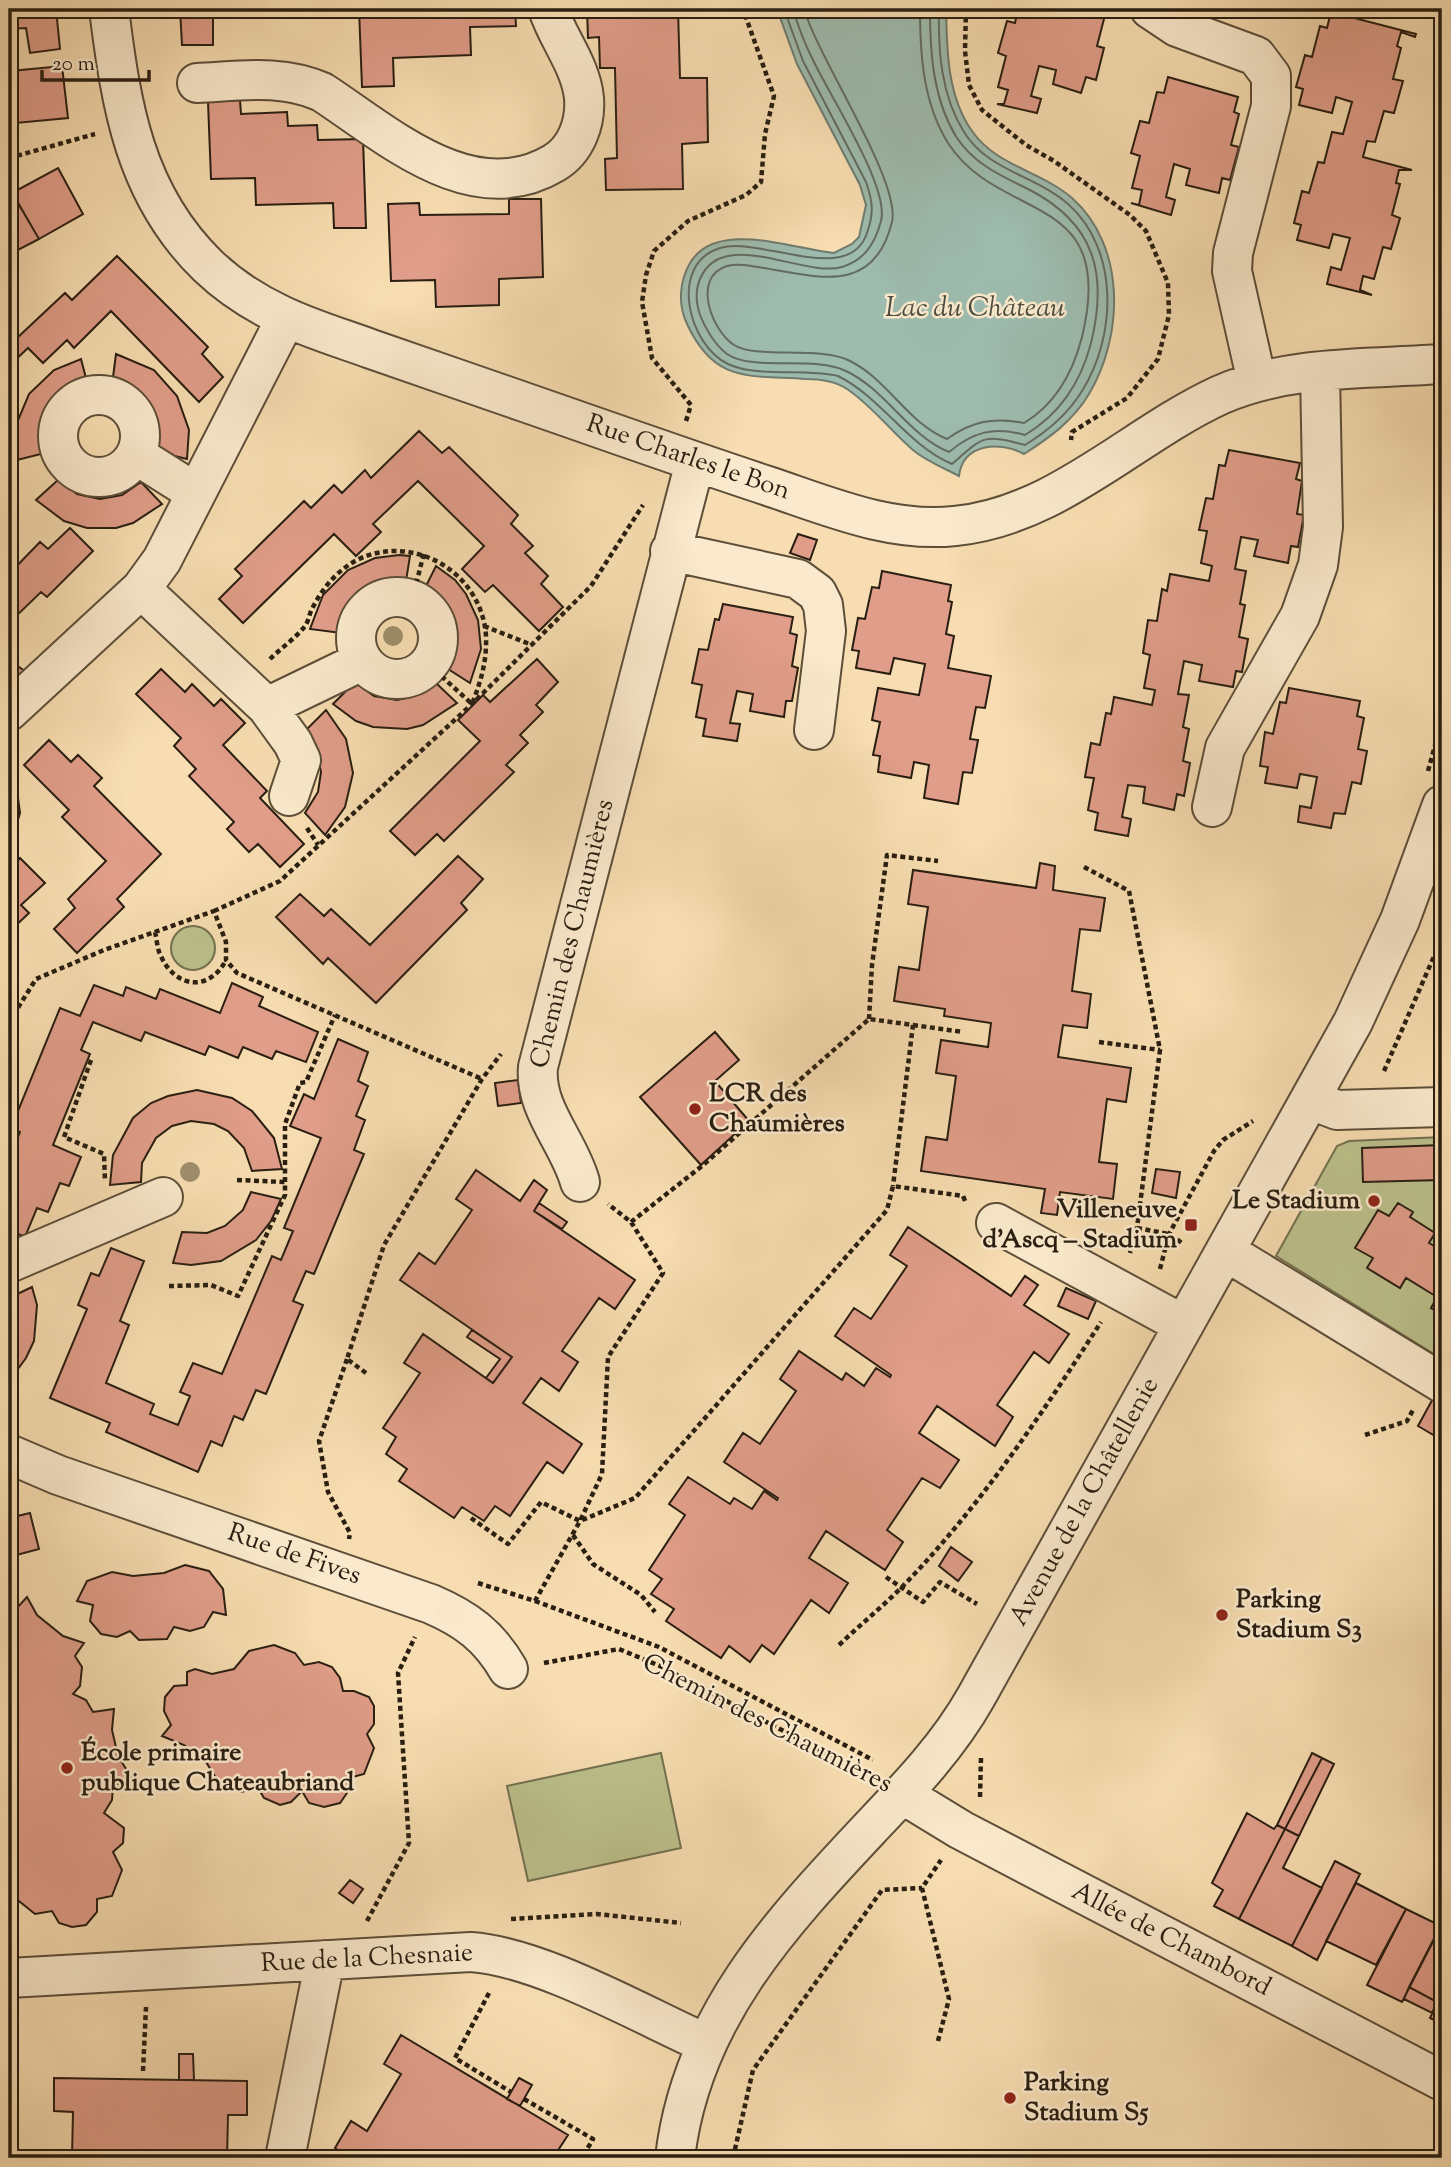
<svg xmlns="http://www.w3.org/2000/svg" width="1451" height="2167" viewBox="0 0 1451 2167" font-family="'Sorts Mill Goudy',serif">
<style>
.green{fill:#bcc18c;stroke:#72704e;stroke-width:2}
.water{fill:#9dbbae;stroke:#6f7c6f;stroke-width:2}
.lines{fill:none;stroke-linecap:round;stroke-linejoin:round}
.shore{stroke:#636c60;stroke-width:2}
.building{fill:#e09d89;stroke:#291e11;stroke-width:2}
.minor-casing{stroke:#5c4e39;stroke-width:42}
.path{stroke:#291e11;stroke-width:4.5;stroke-dasharray:5 3.5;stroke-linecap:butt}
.minor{stroke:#fae9cc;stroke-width:38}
.tree{fill:#9e8f6d}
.poi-dot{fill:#8f2418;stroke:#fae9cc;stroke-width:2.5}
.labels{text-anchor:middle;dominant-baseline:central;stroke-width:5;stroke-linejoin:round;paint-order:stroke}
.street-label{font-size:26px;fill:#291e11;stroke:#fae9cc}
.poi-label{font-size:26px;font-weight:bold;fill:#291e11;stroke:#fae9cc;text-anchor:start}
.water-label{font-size:28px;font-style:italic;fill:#4c4d40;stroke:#fae9cc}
</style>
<rect width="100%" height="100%" fill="#f7ddb1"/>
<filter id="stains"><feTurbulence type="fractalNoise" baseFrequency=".00286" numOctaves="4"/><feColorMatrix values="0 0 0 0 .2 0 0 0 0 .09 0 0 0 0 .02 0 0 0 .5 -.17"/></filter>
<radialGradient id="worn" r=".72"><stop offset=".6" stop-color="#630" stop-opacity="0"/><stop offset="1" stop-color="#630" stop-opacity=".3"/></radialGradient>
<path class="green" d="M171 948a22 22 0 1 1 44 0a22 22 0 1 1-44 0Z
M1442,1137V1359L1276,1256L1337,1146L1349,1141Z
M661,1753L681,1848L528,1881L507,1786Z"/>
<path class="water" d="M777,9H946C947,50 947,96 972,131C996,166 1041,171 1072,198C1126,246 1124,335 1089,394C1073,421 1049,438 1024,454C1000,441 963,443 959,476C944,468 926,461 913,450C891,431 871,405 847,389C835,381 820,379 806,379C749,375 715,384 687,324C678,305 679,282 690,263C716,219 794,249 834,253L852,244L859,237L866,205L860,185L797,64Z"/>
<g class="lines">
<path class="shore" d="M784,9L803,61L866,182C873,202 874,213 867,233C849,287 761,236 720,248C668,264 688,345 728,364C758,378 804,368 838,376C882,398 906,444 952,464C984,436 982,434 1025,445C1048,431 1068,414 1082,391C1117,335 1119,249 1068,204C1035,175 988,171 964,132C941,96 938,50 939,9
M793,9C798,26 804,42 812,58C828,93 890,187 881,221C875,243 865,260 842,267C803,278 722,226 700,279C695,291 696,303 700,315C705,328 715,345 727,354C753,372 813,355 846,371C886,390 908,435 949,452C973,432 994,426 1025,435C1060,414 1081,382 1091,343C1108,274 1095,224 1030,190C1002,176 975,165 957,138C933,100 930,53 930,9
M804,9C819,60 901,181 892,222C874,295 819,277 764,268C752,266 739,263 727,266C691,277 712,331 734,345C755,359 818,346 848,360C887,378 907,423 947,439C972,421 993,417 1024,423C1056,404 1073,372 1082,337C1118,189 1000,224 948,143C923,103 920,54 920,9"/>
</g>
<path class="building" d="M9,9H56L60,49L30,53L26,28L9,29Z
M180,9H290V15L213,17V45H182Z
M359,9H515L516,26L470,27L471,55L393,58L394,86L362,87Z
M587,9H678L680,78H707L708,142L682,144L683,189L606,190L605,159L617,158L615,68H600L599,37L588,38Z
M1018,9H1098L1097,12L1105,15L1097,46L1104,48L1096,80L1086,77L1081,93L1053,84L1056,70L1039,66L1031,96L1041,99L1037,113L997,104H1004L1008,90L998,87L1006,56L998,53L1007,21L1015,23Z
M1331,12L1416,34L1415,37L1401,32L1397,46L1401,48L1393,79L1403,81L1394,113L1384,111L1375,142L1367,141L1363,157L1412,170H1399L1396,183L1400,184L1392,215L1400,218L1391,249L1383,247L1374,279L1363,276L1360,290L1372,295L1327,284L1331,267L1341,270L1350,238L1333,234L1329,248L1297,240L1301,225L1294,223L1302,191L1309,193L1318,162L1324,163L1332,132L1343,134L1352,102L1336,97L1332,113L1299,105L1303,89L1296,87L1305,55L1312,57L1320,26L1327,28Z
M62,66L68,118L16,123L11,71Z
M9,71L16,123L9,124Z
M1168,77L1238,97L1234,112L1239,114L1231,145L1239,147L1230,180L1222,178L1219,193L1186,185L1190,169L1174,164L1166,197L1175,200L1171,215L1131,203L1139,205L1142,190L1132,188L1140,156L1131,153L1140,121L1149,123L1157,92L1164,93Z
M240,100L241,114L287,112L288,126L317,125L318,140L363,139L366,228H334L333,203L256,205L255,178L211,179L208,102Z
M58,168L83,214L39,239L12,193Z
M9,187L39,239L16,251L9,239Z
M509,199H541L543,277L499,279V305L436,307L435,280L391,281L388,204L419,203L420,215L509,214Z
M117,256L208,347L202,354L223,377L199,402L111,311L74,348L67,340L43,363L28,348L9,366V329L17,338L65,293L72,300Z
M116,354L154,370L177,396L189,430L187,459L158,452V428L148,407L134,394L112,385Z
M81,359L88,386L66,397L53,411L46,429L45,453L17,460L16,425L29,394L54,370Z
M419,431L442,453L449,447L518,515L511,524L533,546L525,553L548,576L541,584L563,607L539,631L493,585L485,592L462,569L484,546L418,481L373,524L381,532L356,556L334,534L243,623L219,599L242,576L235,569L304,501L311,508L334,485L342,493L365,470L371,478Z
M1229,450L1300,463L1296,479L1302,481L1297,514L1304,515L1298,547L1291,546L1288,563L1254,556L1258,540L1241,537L1235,569L1246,571L1240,604L1245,605L1239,637L1248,639L1242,672L1236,671L1233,687L1199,681L1202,665L1184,661L1178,694L1189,695L1183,727L1189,729L1183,761L1190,763L1184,796L1177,794L1174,810L1143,803L1145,787L1128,785L1122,817L1131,819L1128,836L1095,830L1098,813L1088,810L1094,778L1085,777L1091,743L1100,745L1106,713L1111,714L1114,697L1152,705L1155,690L1144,688L1150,655L1143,653L1148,620L1157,621L1162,589L1167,591L1170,574L1209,581L1212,566L1201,563L1207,531L1199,530L1206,498L1213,499L1219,465L1225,466Z
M59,479L77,494L100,499L122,495L141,482L162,504L133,523L116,528H87L64,521L36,500Z
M70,528L93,551L47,597L41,592L9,623V574L40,542L48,549Z
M798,534L817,540L810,560L790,553Z
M399,555L410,556L405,587L382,588L365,595L348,611L341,633L310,629L323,595L348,570L375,558Z
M436,566L455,580L466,594L478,620L481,649L470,683L445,667L451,643L447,623L438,606L423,592Z
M882,571L951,585L948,601L952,602L946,634L954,636L948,668L991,676L985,708L976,707L970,739L978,740L972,773L963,772L958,804L924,798L929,765L914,762L911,778L878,772L880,756L873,755L880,722L872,720L878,688L919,695L925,664L894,658L890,674L856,668L859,651L852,650L858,618L865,619L872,587L879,588Z
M723,604L793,617L790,633L797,635L792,666L798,668L792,701H786L784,717L750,711L753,694L737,691L730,723L740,724L737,741L703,736L706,719L696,717L702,685L692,683L699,649L708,650L715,619L719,620Z
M537,659L558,682L536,705L543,712L520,735L528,743L506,765L514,772L444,841L437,834L415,855L390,831L480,741L458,720L483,695L490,702Z
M9,660L26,672L9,690Z
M161,669L185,692L192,684L214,706L221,699L245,723L223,745L267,791L260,798L304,844L280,867L258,844L249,852L227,829L234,822L189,776L196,769L174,746L181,738L136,694Z
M355,682L374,696L397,700L411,697L435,682L457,703L423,725L407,729L373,727L356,721L333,704Z
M1289,688L1360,701L1357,716L1364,718L1358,749L1367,751L1361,784L1352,782L1345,814L1334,813L1331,828L1298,822L1300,806L1311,808L1317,777L1300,774L1297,788L1265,783L1268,767L1260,766L1265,732L1273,734L1280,702L1286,703Z
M326,710L346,739L353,773L345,807L325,835L305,813L318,792L321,772L316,749L304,732Z
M49,740L71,762L78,755L102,778L94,786L161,854L117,899L124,907L77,953L54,929L75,908L68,899L106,861L62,817L69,810L24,765Z
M9,767L16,783L20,813L9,851Z
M458,856L483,879L461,903L467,910L376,1003L328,958L323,964L276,917L300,894L324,916L331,909L370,945Z
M20,858L45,883L21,905L29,913L9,932V869Z
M1040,863L1055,866L1053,890L1105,898L1100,931L1080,929L1072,991L1091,994L1087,1028L1063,1025L1058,1057L1131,1068L1126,1102L1107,1099L1099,1162L1117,1164L1113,1199L1060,1192L1057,1215L1041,1213L1045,1189L921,1171L926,1137L947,1140L956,1076L936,1073L941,1040L988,1047L991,1023L944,1016L945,1009L894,1001L899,967L919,970L924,933L928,907L908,904L913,870L1036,888Z
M232,983L263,997L259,1006L318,1032L306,1062L276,1051L272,1059L243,1047L238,1058L209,1046L205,1055L145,1032L141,1041L93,1022L81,1050L90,1054L53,1145L81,1157L69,1186L60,1183L48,1212L37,1208L25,1237L9,1230V1187L18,1165L9,1159L20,1132L11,1128L60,1008L80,1016L94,985L123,996L126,987L156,999L160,989L220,1013Z
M715,1032L739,1060L715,1081L749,1121L701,1165L640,1097Z
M338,1039L368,1052L358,1081L368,1086L356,1116L365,1120L354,1150L364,1154L314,1274L306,1271L293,1301L303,1305L266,1394L256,1390L243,1420L234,1416L222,1446L211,1441L198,1472L106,1432L110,1423L50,1398L87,1309L78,1305L91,1273L99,1276L111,1248L144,1261L120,1321L129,1325L106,1383L154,1404L150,1414L178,1425L190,1396L180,1392L193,1363L222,1374L272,1256L281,1260L293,1231L284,1228L321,1138L290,1126L304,1094L314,1099Z
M518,1080L521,1103L498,1106L495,1083Z
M197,1090L232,1098L252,1111L274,1138L282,1169L252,1171L244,1148L228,1131L214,1124L191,1121L172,1126L156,1138L142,1163L141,1182L110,1185L113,1155L133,1118L151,1103L168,1096Z
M1442,1145V1180L1363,1182L1362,1148Z
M1156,1169L1180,1172L1176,1198L1152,1193Z
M476,1170L520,1201L534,1180L547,1190L534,1211L635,1280L615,1309L599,1298L583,1321L562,1351L578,1362L559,1391L541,1378L523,1403L582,1444L563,1473L547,1462L510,1516L495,1506L484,1521L462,1507L454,1518L399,1481L407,1469L386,1454L396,1437L383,1428L420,1373L404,1363L423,1334L493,1383L512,1357L400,1280L419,1253L435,1264L472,1210L456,1199Z
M251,1192L281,1199L271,1221L256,1240L221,1261L191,1265L173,1263L182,1232L207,1233L225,1226L243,1210Z
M539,1203L567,1222L562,1229L534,1211Z
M1398,1203L1413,1212L1410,1217L1435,1233L1429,1243L1441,1250L1437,1255L1442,1258V1314L1431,1308L1437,1297L1406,1278L1400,1288L1367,1268L1373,1258L1355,1248L1378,1210L1389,1216Z
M908,1227L1011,1296L1025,1276L1038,1285L1024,1305L1069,1334L1049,1363L1034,1352L997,1405L1013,1417L995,1446L937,1406L919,1433L959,1460L940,1488L922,1478L887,1530L903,1542L885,1570L826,1531L809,1558L848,1583L829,1613L811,1600L774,1654L762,1645L750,1662L729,1646L721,1658L666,1621L674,1609L651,1594L662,1579L649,1570L685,1515L669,1504L688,1477L730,1504L734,1498L752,1509L764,1491L777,1500L778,1498L724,1462L743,1433L760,1444L796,1391L780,1379L799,1351L842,1380L846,1373L864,1386L876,1368L890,1377L891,1375L835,1336L854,1308L871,1319L907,1266L890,1255Z
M32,1287L37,1305L34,1341L26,1358L9,1381V1298Z
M1066,1288L1096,1301L1088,1319L1058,1306Z
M472,1330L512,1357L493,1383L486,1378L500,1359L467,1337Z
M1436,1393L1442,1396V1440L1418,1426Z
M30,1513L39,1549L9,1557V1518Z
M951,1547L972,1562L958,1581L939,1566Z
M185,1565L209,1571L223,1589L226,1615L213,1612L204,1627L190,1631L174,1627L167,1639L139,1640L130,1631L117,1637L101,1634L90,1621L93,1605L77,1601L87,1581L112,1572L133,1576L164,1573Z
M27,1597L37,1615L63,1636L84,1643L75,1656L82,1667L80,1686L73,1694L86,1700L93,1712L114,1709L112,1730L118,1756L133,1780L113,1785L112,1800L104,1813L124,1828L123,1843L113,1852L122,1870L112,1896L97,1899V1912L86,1925L72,1927L59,1923L52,1911L35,1914L14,1897L15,1881L9,1879V1606L17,1608Z
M274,1645L295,1653L304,1665L319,1662L332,1667L340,1678L343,1691H354L369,1697L374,1706V1724L367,1734L374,1748L364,1774L349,1778L347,1793L340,1803L324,1807L309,1803L302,1791L291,1802L280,1805L264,1798L258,1788L241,1792L219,1783L206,1762L184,1745L162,1736L171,1725L164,1711L165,1697L174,1686L187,1685V1672L195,1669L212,1674L234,1669L249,1651Z
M1312,1753L1322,1758L1285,1829L1277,1825Z
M1322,1758L1334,1764L1299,1836L1285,1829Z
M1247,1813L1274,1829L1277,1825L1285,1829L1239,1919L1214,1906L1223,1890L1212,1883Z
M1285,1829L1299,1836L1283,1868L1322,1888L1292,1946L1239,1919Z
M1335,1861L1360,1874L1317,1960L1292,1946Z
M350,1880L363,1889L353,1903L339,1893Z
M1356,1883L1406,1909L1376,1965L1326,1941Z
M1406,1909L1441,1926L1402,2002L1367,1985Z
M1442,1923V1992L1437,2002L1409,1987Z
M1409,1987L1437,2002L1432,2013L1404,1999Z
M1442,1992V2024L1430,2018Z
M401,2035L568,2135L553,2158H545L534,2152L530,2158H351L335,2148L351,2121L367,2131L401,2074L384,2064Z
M179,2054H193L194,2080H179Z
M54,2078L247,2081V2115H228L227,2158H72L73,2112L54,2111Z
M519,2078L532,2085L520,2106L507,2099Z"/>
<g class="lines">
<defs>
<path id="minor" d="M109,9C121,105 134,194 208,266C230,287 253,302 281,315C310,329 341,338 371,349C422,367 473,384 524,402C605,430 686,459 768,486C828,506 890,533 955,526C1057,516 1131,436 1220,395C1288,365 1370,369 1442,364
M1150,9L1177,27L1256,56L1271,76V106L1233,253L1232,271L1257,382
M197,83C240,81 282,74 322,92C388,135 472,212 554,163C576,150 586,123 584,98C581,66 558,39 548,9
M58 436a41 41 0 1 1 82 0a41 41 0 1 1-82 0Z
M136,455L196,493
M670,551L798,579L817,593L823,605L826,631L814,730
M141,589L267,707L362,661
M356 638a41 41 0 1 1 82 0a41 41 0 1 1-82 0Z
M267,707L293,743L301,760L289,796
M9,711L141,589L162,560L286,318
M1212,807L1225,748L1300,616L1318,565L1323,527L1320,373
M1311,1100L1337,1110L1442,1107
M580,1182C569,1142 534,1109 538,1067L695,462
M996,1223L1184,1325
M1225,1251L1442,1383
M9,1263L163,1197
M9,1454L58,1475L431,1604C466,1619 489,1636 508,1669
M902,1794L961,1830L1442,2081
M9,1978L471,1952C541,1957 640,2014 707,2044
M285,2158L325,1960
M675,2158C691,2018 781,1923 873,1825C911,1785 949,1745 976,1697L1353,1022L1400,920L1442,805"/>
</defs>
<use href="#minor" class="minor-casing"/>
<path class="path" d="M966,9L965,51L969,85L982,110L1026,145L1054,161L1130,215L1146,231L1168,283L1169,315L1158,359L1127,398L1072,432L1071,440
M9,158L95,134
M686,421L691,405L652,358L642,302L646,275L654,251L688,221L746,195L761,182L765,134L774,96L743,9
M412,600L424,553
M484,626L532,645
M270,659C281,648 296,638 305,626C308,622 309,616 311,611C321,590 336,571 357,560C414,532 482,573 486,636C487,661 481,681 472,704L428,664
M1428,771L1442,720
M307,828L318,845
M1084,867L1129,891L1160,1050L1137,1228L1130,1253
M214,911L280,881L472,704L591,586L643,505
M155,932C157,939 157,948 160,954C174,988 209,993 226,960
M869,1019L872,965L887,855L938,861
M9,1022L36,979L104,950L214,911L226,942V960L237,973L482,1079
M913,1025L963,1032
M1099,1042L1160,1050
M91,1060L64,1137L104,1154L105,1181
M1384,1071L1442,938
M237,1180L285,1182
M631,1222L702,1166L869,1019L913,1025L893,1186
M1137,1228L1169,1234L1182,1243
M1160,1269L1169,1234L1214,1151L1223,1140L1253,1121
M169,1286L211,1285L238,1296L285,1195V1124L300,1083L306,1082L335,1015
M347,1359L319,1441L328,1492L350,1533L349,1539
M366,1373L347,1359L384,1245L482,1079L501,1054
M1365,1435L1407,1421L1414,1408
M471,1518L508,1544L541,1502L580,1521L635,1498L887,1210L893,1186L963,1196L966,1203
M573,1535L593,1564L641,1595L655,1612
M886,1577L923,1602L940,1582L977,1604
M478,1583L535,1601L580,1521L602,1474L608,1357L663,1273L631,1222L608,1204
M535,1601L659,1647L873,1760
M839,1645C860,1625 882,1607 902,1587C979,1508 1042,1414 1101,1322
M544,1663L619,1649L660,1666L871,1777
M980,1797L981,1757
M511,1919L597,1914L681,1923
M367,1921L409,1843L398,1673L415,1637
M489,1993L455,2058L511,2092
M938,2041L949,1999L922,1888L941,1860
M143,2071L146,2007
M524,2099L593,2139L582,2158
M733,2158L753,2070L882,1890L922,1888"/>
<use href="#minor" class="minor"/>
</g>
<g class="tree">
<circle cx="393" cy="636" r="10"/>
<circle cx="190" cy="1172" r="10"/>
</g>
<g class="poi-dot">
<circle cx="695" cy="1109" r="7"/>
<circle cx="1374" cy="1201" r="7"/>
<rect x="1184" y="1218" width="14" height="14" rx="3.5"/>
<circle cx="1222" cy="1615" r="7"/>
<circle cx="67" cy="1768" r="7"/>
<circle cx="1010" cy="2098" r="7"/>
</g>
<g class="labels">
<g class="street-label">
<text transform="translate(688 458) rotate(19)">Rue Charles le Bon</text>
<text transform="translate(573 934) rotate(-76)">Chemin des Chaumières</text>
<text transform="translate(1085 1502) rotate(-61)">Avenue de la Châtellenie</text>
<text transform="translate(294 1555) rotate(19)">Rue de Fives</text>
<text transform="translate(767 1724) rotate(27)">Chemin des Chaumières</text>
<text transform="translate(1171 1940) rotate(27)">Allée de Chambord</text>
<text transform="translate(367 1959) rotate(-3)">Rue de la Chesnaie</text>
</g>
<g class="poi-label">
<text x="709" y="1094">LCR des<tspan x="709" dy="30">Chaumières</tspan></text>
<text x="1360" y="1201" text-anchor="end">Le Stadium</text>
<text x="1177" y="1210" text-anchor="end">Villeneuve<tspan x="1177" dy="30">d'Ascq – Stadium</tspan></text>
<text x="1236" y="1600">Parking<tspan x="1236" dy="30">Stadium S3</tspan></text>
<text x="81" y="1753">École primaire<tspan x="81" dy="30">publique Chateaubriand</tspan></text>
<text x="1024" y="2083">Parking<tspan x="1024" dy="30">Stadium S5</tspan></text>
</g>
<g class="water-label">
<text x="975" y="309">Lac du Château</text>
</g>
</g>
<rect width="1451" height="2167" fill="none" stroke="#f7ddb1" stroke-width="35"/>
<rect x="10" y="10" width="1430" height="2146" fill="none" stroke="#291e11" stroke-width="3.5"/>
<rect x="18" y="18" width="1416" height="2132" fill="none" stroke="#291e11" stroke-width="2"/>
<path d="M42 70v10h107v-10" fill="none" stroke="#291e11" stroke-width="3.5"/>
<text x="52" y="70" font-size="21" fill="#291e11" stroke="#fae9cc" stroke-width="5" paint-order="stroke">20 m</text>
<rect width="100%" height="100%" filter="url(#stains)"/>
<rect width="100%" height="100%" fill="url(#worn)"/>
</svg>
